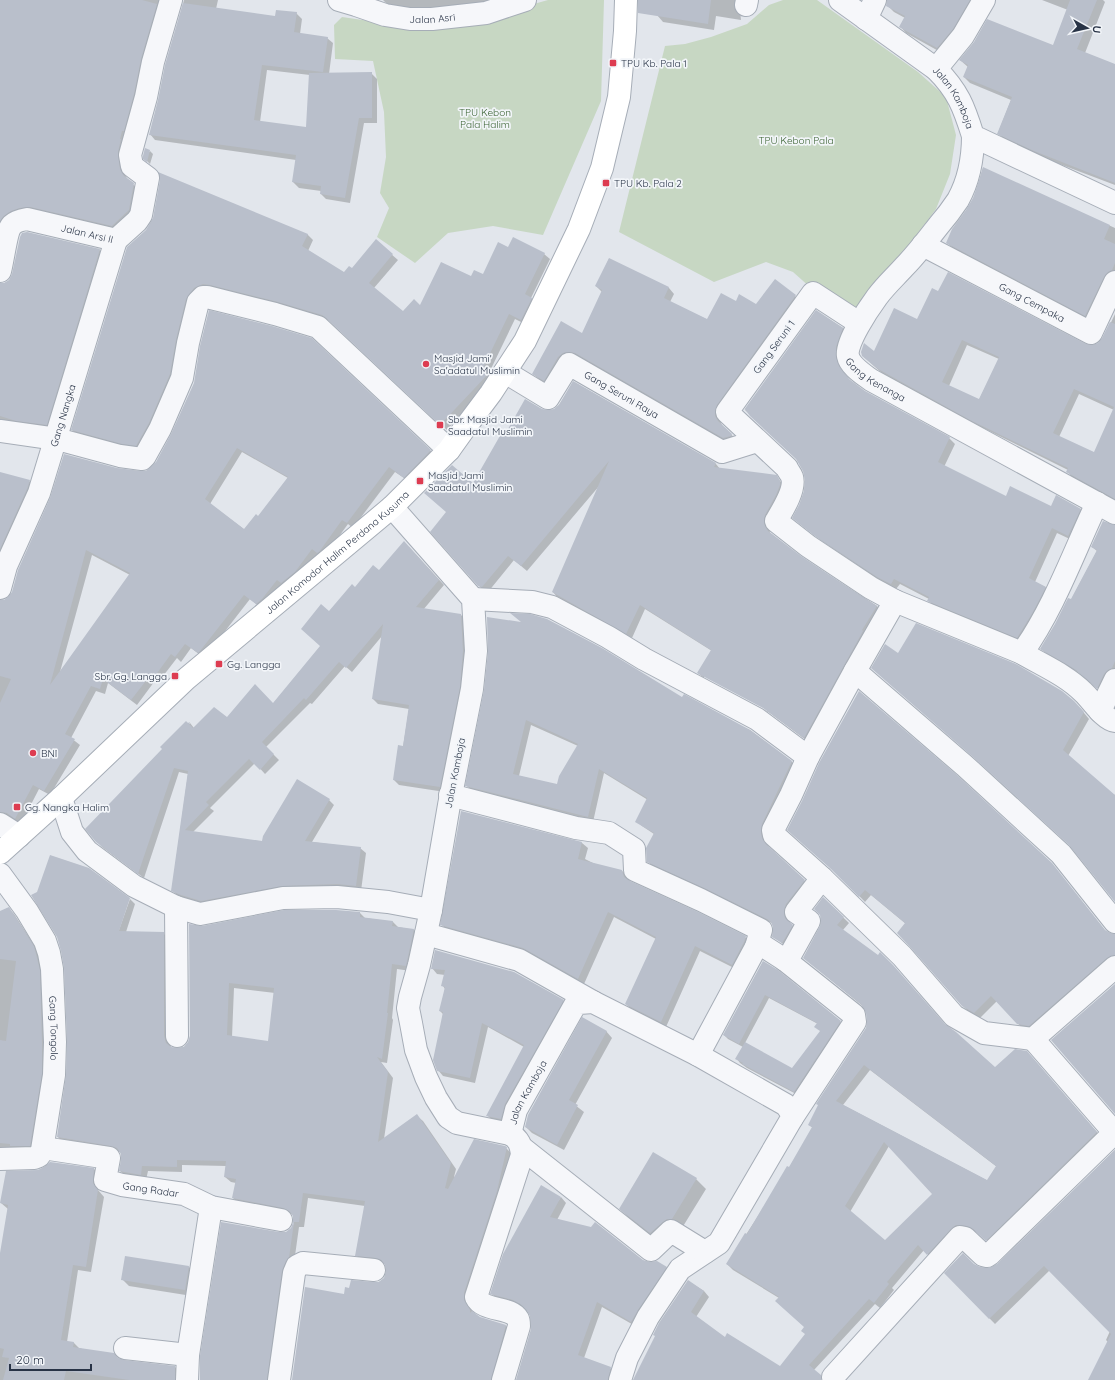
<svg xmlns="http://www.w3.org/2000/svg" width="1115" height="1380" viewBox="0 0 1115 1380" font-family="Quicksand,sans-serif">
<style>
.green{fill:#c7d7c3}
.shadow{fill:#0003;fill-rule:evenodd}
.building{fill:#b9bfcb;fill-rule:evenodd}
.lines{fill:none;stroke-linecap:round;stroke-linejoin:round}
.street-casing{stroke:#a6adb7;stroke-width:24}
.secondary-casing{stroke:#a6adb7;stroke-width:24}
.street{stroke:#f6f7fa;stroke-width:22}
.secondary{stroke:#fff;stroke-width:22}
.poi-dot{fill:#dd3c51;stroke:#f2f5f9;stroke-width:1.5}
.labels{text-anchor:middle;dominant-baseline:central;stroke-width:3.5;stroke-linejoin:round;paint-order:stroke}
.street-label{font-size:10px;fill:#283346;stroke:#f2f5f9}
.poi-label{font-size:10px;fill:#283346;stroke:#f2f5f9;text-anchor:start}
.park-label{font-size:10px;fill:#3c6434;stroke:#f2f5f9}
</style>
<rect width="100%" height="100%" fill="#e2e6ec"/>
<path class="green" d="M548,0H604L601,101L543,235L493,226L448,233L415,263L377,237L389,208L380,193L386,157L384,112L373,61L335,59L334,25L342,17L418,28L498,14Z
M783,0H817L918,72L946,97L956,135L950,174L936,209L857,316L811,288L793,272L766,262L714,282L619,232L665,46L685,44L711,37L747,24L769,5Z"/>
<path class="shadow" d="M0,0H165L123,163L125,175L128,180L139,190L134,216L118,231L31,212L0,241Z
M184,0H218L216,9L276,17L296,13L302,19L300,34L327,38L333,43L329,74L371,73L377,79V123H364L350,203L326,199L321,194V191L299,188L293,182L296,160L155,140L150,134ZM267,70L310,75L307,128L260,122Z
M383,0H501L421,14L391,8Z
M659,0H743L740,10L741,20L716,16L714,30L663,22L657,15Z
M888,0H979L944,54L906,33L900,26L905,18L894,12L887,5Z
M1042,0H1103L1105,2L1085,53L1115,65V185L1041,157L1005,140L998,133L1011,100L970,83L964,77L968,67L960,60L1053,47L1068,10Z
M150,151L153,154L150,164L144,158Z
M983,168L1115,228V276L1091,321L953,248L947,243L974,198Z
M307,234L313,240L308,251L344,274L352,270L376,241L398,260L374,288L403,312L420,307L472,277L484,276L508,249L544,254L550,259L531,298L537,304L527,325L515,319L489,373L495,378L447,430L333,323L328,320L285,307L209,290L175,380L142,451L78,435L72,430L128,248Z
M100,250L105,255L52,430L0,425V284H4Z
M609,259L669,288L674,294L670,302L708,320L736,302L757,305L775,280L801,301L720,417L721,423L723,427L737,440L730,444L581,358L575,357L550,386L539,379L533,374L582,335L602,292L596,286Z
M816,311L843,328L848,334L841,362L844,373L851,382L864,392L949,438L955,444L944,467L1006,497L1051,507L1080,509L1086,515L1074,541L1057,533L1035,582L1045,587L1051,593L1023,642L934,606L928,600L929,599L900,584L896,589L884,583L822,541L799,523L806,480L804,471L797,459L745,410Z
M1115,314V500L1073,478L1068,472V470L977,425L884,375L864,357L875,352L918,321L1092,346L1099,344L1103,339ZM967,345L999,359L979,400L949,386ZM1079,394L1114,410L1095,454L1059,437Z
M311,339L436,456L410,482L395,472L353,528L348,524L324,557L318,554L300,577L262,609L250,599L205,657L204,658L191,648L181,662L177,658L160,680L157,678L137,705L108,683L105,694L96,691L71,738L80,745L50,795L39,789L21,824L7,817L0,818V601H3L9,598L117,469L147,472ZM242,452L288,478L258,518L245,530L210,504ZM92,555L130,575L60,672Z
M574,382L716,464L720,469L776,476L785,487L769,527L770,533L800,557L877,606L882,612L810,743L770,713L704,678L698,673L712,651L645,609L632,638L558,598L553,592L600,485L527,571L514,560L488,592L485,591L479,586L474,484L505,437L542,410L548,411L554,410L559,405ZM704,675L768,709L767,711L704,678Z
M0,473L29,481L35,486L0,566Z
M1115,527V675L1103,693L1083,675L1047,654L1041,649L1071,600L1097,551L1092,547Z
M409,547L444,585L423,610L461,615L466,620L468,657L445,792L399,785L394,780L403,747L409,709L378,704L373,699L382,636L352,672L345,666L312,704L310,703L266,747L279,760L265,774L255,763L210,808L214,811L193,832L263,842L329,800L334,805L312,842L360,848L366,853L361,891L206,906L187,900L178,896L172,890L188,774L179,772L144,878L102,847L97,841L190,723L194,728L273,704L321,646L329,613L355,588L379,572Z
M898,654L1080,708L1089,719L1068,756L1114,796L1115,794V900L1073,847Z
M485,690L682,699L750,730L792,762L797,767L765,838L767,844L770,849L809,885L788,916L790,923L797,931L788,948L773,936L774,927L772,923L712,893L653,867L648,861L654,834L642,826L637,821L648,800L604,773L593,822L472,791L467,786ZM531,725L578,746L558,785L519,776Z
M462,812L582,843L588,848L585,859L597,865L622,871L628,876L630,882L745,937L751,943L738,970L700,951L666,1027L632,1010L626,1004L656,939L614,917L584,984L529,953L447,930L442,925Z
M1051,863L1107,933L1115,935V962L1035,1031L1024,1030L997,1001L980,1018L969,1012L963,1006L906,924L871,895L865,902L838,874Z
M823,898L849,923L843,930L946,1026L995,1068L1032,1058L1102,1138L992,1245L980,1234L974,1231L962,1230L933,1260L924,1250L892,1288L894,1290L880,1308L875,1304L814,1370L822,1378L820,1380H634L688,1281L704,1291L709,1297L696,1317L725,1339L780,1367L806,1335L805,1327L779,1298L733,1270L727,1264L789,1168L813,1128L809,1125L867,1029L868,1021L867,1013L864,1007L804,958L821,927ZM870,1070L997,1167L988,1181L843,1105ZM889,1146L933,1194L885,1242L850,1212Z
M130,899L135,904L126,932L163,933L169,939L170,1042L171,1048L177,1049L184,1047L189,1042L190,1036L202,927L360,913L365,918L393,922L398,927L414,930L419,935L411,971L397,969L392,1018L393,1020L387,1063L381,1062L393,1078L384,1139L417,1116L423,1121L456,1169L454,1177L505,1147L512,1154L469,1305L474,1314L480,1318L506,1326L511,1331L497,1380H293L345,1296L350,1289L379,1282L385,1278L387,1271L386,1264L382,1263L362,1261L356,1255L365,1206L308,1198L304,1227H299L294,1263L272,1380H201L279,1233H286L292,1228L294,1223V1215L290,1213L239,1204L233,1198L236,1183L231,1182L225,1177L226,1166L182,1165V1172L148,1171L146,1180L126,1176L120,1171L122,1160L121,1152L63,1143L58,1137L67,1076ZM234,988L275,993L269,1042L232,1037Z
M8,908L14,914L39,953L42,963L48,1048L35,1151L0,1154V912Z
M436,951L563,1001L568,1006L506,1124L493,1121L488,1116L524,1047L488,1027L475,1083L443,1076L438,1070L443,1014L440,1011L445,989L443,986L445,975L437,974L432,968Z
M763,962L844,1025L798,1095L747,1068L740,1063L737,1059L743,1047L728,1039L724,1035ZM769,998L818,1024L821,1032L792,1069L745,1043Z
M606,1031L612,1038L575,1105L584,1112L564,1150L532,1133L526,1127Z
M1115,1150V1380H1089L1108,1342L1106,1340L1110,1331L1050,1270L995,1324L945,1273L974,1265L980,1268L989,1269L998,1265Z
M50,1163L94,1169L100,1175L98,1190L104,1197L91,1272L78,1270L67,1342L74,1343L79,1348L119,1360L175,1367L180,1373V1380H0V1260L8,1209L1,1203L39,1171Z
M696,1179L706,1189L682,1228L661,1243L630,1219L620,1209Z
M561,1197L566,1203L557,1220L643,1261L666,1267L671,1273L637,1327L602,1307L584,1358L610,1368L616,1374L615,1380H517L532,1330L530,1314L526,1309L520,1306L497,1299L491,1293Z
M189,1267L195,1274L192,1296L129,1286L122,1279Z"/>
<path class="building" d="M0,0H142L157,4L141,59L134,94L124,131H122L120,139H121L118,152L120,169L124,176L134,183L129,210L112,226L30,207L20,208L11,211L4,216L0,221Z
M638,0H711L708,24L638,13Z
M887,0H970L953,29L937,48L899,27L905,16L886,6Z
M1070,0H1097L1077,49L1115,64V183L1034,151L997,134L1012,97L963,77L968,65L959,60L974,42L987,19L1053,45Z
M183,3L275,16L276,10L297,12L294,32L328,37L323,72L262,65L254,120L306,127L309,73L372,72V118H359L345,198L320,194L321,186L292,182L296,155L149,135L158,100L165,65Z
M145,148L150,150L147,162L143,159V156Z
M983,167L1110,225L1104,239L1115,244V263L1112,270L1108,272L1104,277L1085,316L946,243L952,229L966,210L973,198L979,181Z
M158,172L308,234L302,246L344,272L349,266L352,268L376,239L393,254L369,283L403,311L414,299L420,305L441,262L471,276L474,270L483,274L498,242L508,247L513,237L545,253L525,294L532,298L521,320L509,314L484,366L490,372L440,425L326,318L322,315L278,302L210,285L203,284L194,288L186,299L176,340L170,374L149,423L136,446L122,444L71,430L127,247L146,230L153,218L160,180Z
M27,232L100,249L47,425L16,421L0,416V283H4L9,280L12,274L20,237L22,233Z
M609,258L669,287L664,298L707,319L721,293L736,301L739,294L756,304L775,279L796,295L717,405L715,411V416L718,421L732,434L731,436L723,438L575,353L569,352L563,353L558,357L544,381L532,374L561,321L582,333L602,290L595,286Z
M948,272L1086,344L1092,345L1098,343L1102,338L1110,322L1115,324V499L1066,472L1068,468L970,420L878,369L862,356L861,352L864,343L874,351L894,308L917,319L932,288L938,291ZM962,340L999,357L979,399L942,382ZM1074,389L1114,407L1094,452L1053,433Z
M209,310L272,326L312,338L431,450L404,478L389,467L347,523L342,520L319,552L317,553L312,549L295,572L281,583L277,580L262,599L256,604L244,595L200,651L198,653L185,644L175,657L171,654L155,676L152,673L131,700L103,679L100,689L91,686L65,734L75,739L44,791L33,785L15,819L7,813L0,812V703L11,679L0,676V600H4L8,597L12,592L18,570L50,498L64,454L117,468L140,471H146L156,462L171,434L194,383L200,346ZM237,448L288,477L258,516L256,514L244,529L205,499ZM86,550L130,573L50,685Z
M816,310L843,328L836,347V356L839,366L849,379L865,391L950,437L938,462L1006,496L1010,486L1051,506L1056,495L1081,509L1068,536L1052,528L1029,578L1046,587L1033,612L1017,638L927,601L929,597L894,579L891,584L877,577L815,536L792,518L799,505L804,491L805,480L803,471L796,459L750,416L745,409L744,410Z
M573,381L716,463L714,467L777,475L780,481V485L776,495L765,515L764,521L765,526L768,531L801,556L864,598L877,606L862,630L863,631L804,738L763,708L697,673L711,650L640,605L626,634L552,592L609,461L521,566L508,556L482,587L478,586L430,532L446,512L424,493L452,465L473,483L501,434L504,436L525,399L542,409L548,410L554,409L559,405Z
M0,472L30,480L27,489L0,549Z
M1103,521L1115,525V661L1112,668L1108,670L1104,674L1097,689L1076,670L1040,649L1055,624L1068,598L1071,599L1097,550L1091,547Z
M404,541L439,580L416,607L461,614L463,651L460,687L440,787L393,780L398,745L403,746L409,705L372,699L383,624L346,668L339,662L306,700L304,698L262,742L274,754L260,770L249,759L206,802L209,805L185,830L262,841L263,836L297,779L330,799L305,841L361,847L356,886L337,884L283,886L201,901L181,895L171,891L188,771L174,768L138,874L96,842L85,829L162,749L160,747L186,721L188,723L190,722L189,724L193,728L214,707L227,717L255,684L273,703L320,646L301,629L321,604L329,611L352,584L355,587L373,565L379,570Z
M510,613L530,614L547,619L602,648L682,697L684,694L750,730L792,761L762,824L761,832L762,838L766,844L805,880L786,904L784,910L785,918L793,925L782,943L772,937L773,927L771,922L767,919L706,889L647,862L646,848L654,833L635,822L647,798L599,769L588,817L465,786L484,690L488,652L487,617L521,622ZM526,720L578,744L559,776L557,784L513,774Z
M916,623L1016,664L1062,691L1074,701L1084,712L1063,750L1115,795V902L1069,845L973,757L871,668L885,644L898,653Z
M859,691L957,775L1052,863L1105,930L1110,933L1115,934V955L1107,958L1029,1026L1017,1024L991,996L974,1013L962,1006L911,948L897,933L905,923L865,890L859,897L831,869L787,830L802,801L819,763Z
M461,811L582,842L578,859L622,870L624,877L630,881L696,911L746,936L744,942L732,965L695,946L661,1022L625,1004L656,937L608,912L578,979L523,948L440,925Z
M50,855L89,868L130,898L119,931L164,932V1036L166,1043L171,1047L177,1048L184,1047L188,1042L190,1036L189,924L202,926L284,910H336L360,912V917L393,921L392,926L414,929L406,966L392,964L387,1013H388L382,1059L377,1057L388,1072L378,1142L417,1114L451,1163L445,1188L448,1189L474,1139L505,1146L507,1147L497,1191L464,1293V1299L470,1310V1313L472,1311L480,1317L506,1325L491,1380H292L305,1287L344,1294L345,1287L349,1288L351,1280L373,1282H379L384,1278L386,1271L385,1265L381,1260L375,1258L355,1256L365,1201L303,1193L299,1222H294L289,1258L286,1261L282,1271L267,1380H200V1356L221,1222L279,1232H286L291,1228L293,1223V1216L289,1211L283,1208L232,1198L236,1179L224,1177L226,1161L177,1160V1167L142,1166L141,1175L119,1171L121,1160V1154L117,1148L111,1146L57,1137L66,1075L67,1041L64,968L61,951L57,937L31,895L37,892ZM229,983L274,988L268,1041L227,1035Z
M823,897L844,917L837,925L878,955L880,952L893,965L945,1024L956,1032L995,1067L1015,1049L1027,1051L1097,1132L986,1241L973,1229L967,1226L956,1225L951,1229L927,1255L918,1245L887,1282L889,1284L874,1303L869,1299L809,1365L821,1375V1380H633L655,1336L653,1335L659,1323L688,1280L704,1291L691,1312L725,1337L727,1333L780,1366L805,1334L801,1331L804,1327L775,1301L779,1297L726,1264L745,1233L747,1234L787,1166L789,1167L812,1127L808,1125L818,1105L816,1104L866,1028L867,1021L866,1013L862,1005L803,958L820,926L821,921L820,915L814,909ZM864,1065L996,1166L987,1180L836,1101ZM884,1142L932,1194L885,1240L845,1206Z
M9,907L34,946L40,970L42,1042V1074L30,1146H10V1144L0,1143V1040L6,1041L16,961L0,959V911Z
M435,950L514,972L564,1000L505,1104L501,1119L486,1116L524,1045L482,1023L470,1078L437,1071L433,1060L443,1012L439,1011L445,987L441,986L445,970L431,969Z
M763,961L778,970L841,1021L794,1092L742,1064L743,1063L735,1059L745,1042L792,1068L820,1031L814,1027L817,1023L765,995L739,1044L723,1035Z
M1115,984V1114L1051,1040Z
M582,1017L607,1031L569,1100L578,1105L557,1145L525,1127L528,1115Z
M1115,1150V1380H1088L1111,1334L1044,1266L989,1319L944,1273L963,1253L974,1264L980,1267L989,1268L997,1264Z
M653,1152L697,1178L672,1219H667L663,1222L650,1233L619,1209Z
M50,1162L94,1168L93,1183L98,1190L86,1267L73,1265L61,1340L74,1342L73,1347L114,1353L118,1358L124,1360L175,1366V1380H129L66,1371L64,1380H3L9,1358L2,1357L4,1349L0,1348V1253L8,1205L0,1203L6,1171L38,1170L44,1167Z
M541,1185L561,1197L550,1217L591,1227L595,1222L643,1260L649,1262L657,1261L667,1267L638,1310L631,1322L597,1302L578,1355L611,1367L608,1380H516L531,1329L530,1316L527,1311L520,1304L513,1300L490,1294L503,1254Z
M125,1256L189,1266L185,1290L121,1280Z"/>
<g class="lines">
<defs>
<g id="street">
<path id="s1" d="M339,0L356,5L385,15L410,19H432L486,13L525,0"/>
<path id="s2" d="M840,0L936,69C958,91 964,107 973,136L1115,203"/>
<path d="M746,5L747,0"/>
<path d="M866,19L875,0"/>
<path d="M936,69L963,36L984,0"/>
<path id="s3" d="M973,136C973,159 969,180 958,200C952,209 946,217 939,225C928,239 917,254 904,267C895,277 885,286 877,297C869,308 845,343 848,356C850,366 863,374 871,380L1115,513"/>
<path id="s4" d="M923,245L1091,333L1115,282"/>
<path id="s5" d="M0,271C3,261 6,231 12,225C16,221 21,220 27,219L116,240L137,221L141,215L148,178L132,166L130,155L146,97L153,62L171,0"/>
<path d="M859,323L813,293L727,412L787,468C788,471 791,474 792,477C796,489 782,511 776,521L808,546L871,588L895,601L1022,653C1054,608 1073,554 1097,503"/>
<path id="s6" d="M505,372L548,398L569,364L722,452L757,441"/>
<path d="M0,431L57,439L120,456L142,459L145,456L160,429L182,378L188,343L198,302L203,297H207L275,314L318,327L449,450"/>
<path id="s7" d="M392,507L473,599L476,651L472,689L449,805L431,910L419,965L410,997L408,1008L411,1023L416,1050L426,1077L436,1098L448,1117L457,1123L510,1134L516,1110L575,1005L579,1003L593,1002L698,1055L786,1105L791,1112L792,1118L719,1243L680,1269L648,1317L627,1358L620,1380"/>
<path id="s8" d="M0,588L6,566L39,493L116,240"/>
<path d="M473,599L532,602L552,607L608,637L644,659L757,719L808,757"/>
<path d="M895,601L855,671L808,757L791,795L773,830L774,835L822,878L902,956L954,1016L984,1033L1033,1039L1115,967"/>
<path d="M1022,653C1042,665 1066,675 1083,692C1092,700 1103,719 1115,721"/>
<path d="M855,671L965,766L1061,854L1115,922"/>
<path d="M1100,711L1115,680"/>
<path d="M450,795L576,828L609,833L634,849L635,870L701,900L761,930L756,947"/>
<path d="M61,798L72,832L87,851L134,886L176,907L200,914L283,898L337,897L388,902L431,910"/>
<path d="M0,824L19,836"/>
<path id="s9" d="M0,874L27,911L45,941L49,953L52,969L55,1042L54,1075L42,1150L39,1156L34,1158L0,1159"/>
<path d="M176,907L177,1036"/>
<path d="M426,934L519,960L593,1002"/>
<path d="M785,960L854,1015L855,1022L792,1118"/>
<path d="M698,1055L756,947L760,944L785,960L788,959L808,923L809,921L796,912L822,878"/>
<path id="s10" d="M43,1148L109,1158L105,1180L122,1185L184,1194L211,1207L281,1220"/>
<path d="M522,1148L651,1250L671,1231L705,1252"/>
<path d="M125,1348L188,1355"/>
<path d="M833,1377L960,1237L965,1238L983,1255L987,1256L990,1254L1111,1136L1113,1131L1033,1039"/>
<path d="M187,1380L188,1355L211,1207"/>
<path d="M279,1380L294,1273L297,1266L303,1263L374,1270"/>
<path d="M503,1380L519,1326C519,1324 519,1321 518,1319C511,1306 483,1312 476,1297L522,1155C521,1145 519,1139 510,1134"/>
</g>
<g id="secondary">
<path id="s11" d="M0,853L61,798L186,679L392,507L449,450L464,429L491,393L525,341L579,229L602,168L619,97L625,31L626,0"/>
</g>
</defs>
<use href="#street" class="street-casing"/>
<use href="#secondary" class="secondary-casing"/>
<use href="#street" class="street"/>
<use href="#secondary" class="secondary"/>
</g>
<g class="poi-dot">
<rect x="609" y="59" width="8" height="8" rx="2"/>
<rect x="602" y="179" width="8" height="8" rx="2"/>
<circle cx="426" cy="364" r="4"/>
<rect x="436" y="421" width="8" height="8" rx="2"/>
<rect x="416" y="477" width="8" height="8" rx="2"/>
<rect x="215" y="660" width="8" height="8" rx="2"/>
<rect x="171" y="672" width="8" height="8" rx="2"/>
<circle cx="33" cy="753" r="4"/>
<rect x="13" y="803" width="8" height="8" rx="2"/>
</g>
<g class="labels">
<g class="street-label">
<text stroke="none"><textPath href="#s1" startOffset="96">Jalan Asri</textPath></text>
<text stroke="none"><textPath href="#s2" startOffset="152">Jalan Kamboja</textPath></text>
<text stroke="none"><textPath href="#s5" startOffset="126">Jalan Arsi II</textPath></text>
<text stroke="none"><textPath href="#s4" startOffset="123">Gang Cempaka</textPath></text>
<text transform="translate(774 347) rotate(-54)">Gang Seruni 1</text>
<text stroke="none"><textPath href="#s3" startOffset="297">Gang Kenanga</textPath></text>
<text stroke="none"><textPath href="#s6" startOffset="151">Gang Seruni Raya</textPath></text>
<text stroke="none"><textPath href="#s8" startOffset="184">Gang Nangka</textPath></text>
<text stroke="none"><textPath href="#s11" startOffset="452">Jalan Komodor Halim Perdana Kusuma</textPath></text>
<text transform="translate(455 773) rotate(-79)">Jalan Kamboja</text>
<text stroke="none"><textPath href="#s9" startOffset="169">Gang Tongolo</textPath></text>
<text stroke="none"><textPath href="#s7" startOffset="766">Jalan Kamboja</textPath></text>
<text stroke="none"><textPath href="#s10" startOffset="136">Gang Radar</textPath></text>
</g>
<g class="poi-label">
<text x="621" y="63">TPU Kb. Pala 1</text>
<text x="614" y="183">TPU Kb. Pala 2</text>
<text x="434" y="358">Masjid Jami'<tspan x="434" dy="12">Sa'adatul Muslimin</tspan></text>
<text x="448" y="419">Sbr. Masjid Jami<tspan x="448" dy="12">Saadatul Muslimin</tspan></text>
<text x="428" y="475">Masjid Jami<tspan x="428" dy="12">Saadatul Muslimin</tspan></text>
<text x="227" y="664">Gg. Langga</text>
<text x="167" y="676" text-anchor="end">Sbr. Gg. Langga</text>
<text x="41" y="753">BNI</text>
<text x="25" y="807">Gg. Nangka Halim</text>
</g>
<g class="park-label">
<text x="485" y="112">TPU Kebon<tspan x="485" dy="12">Pala Halim</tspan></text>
<text x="796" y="140">TPU Kebon Pala</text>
</g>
</g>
<g transform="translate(1087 28) rotate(98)" stroke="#f2f5f9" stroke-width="3" paint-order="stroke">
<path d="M0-3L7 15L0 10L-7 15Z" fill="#283346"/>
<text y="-6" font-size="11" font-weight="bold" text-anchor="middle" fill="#283346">U</text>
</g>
<path d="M10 1364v6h81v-6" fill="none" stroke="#283346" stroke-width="2"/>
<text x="16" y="1364" font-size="12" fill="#283346" stroke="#f2f5f9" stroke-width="3" paint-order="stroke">20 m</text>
</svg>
